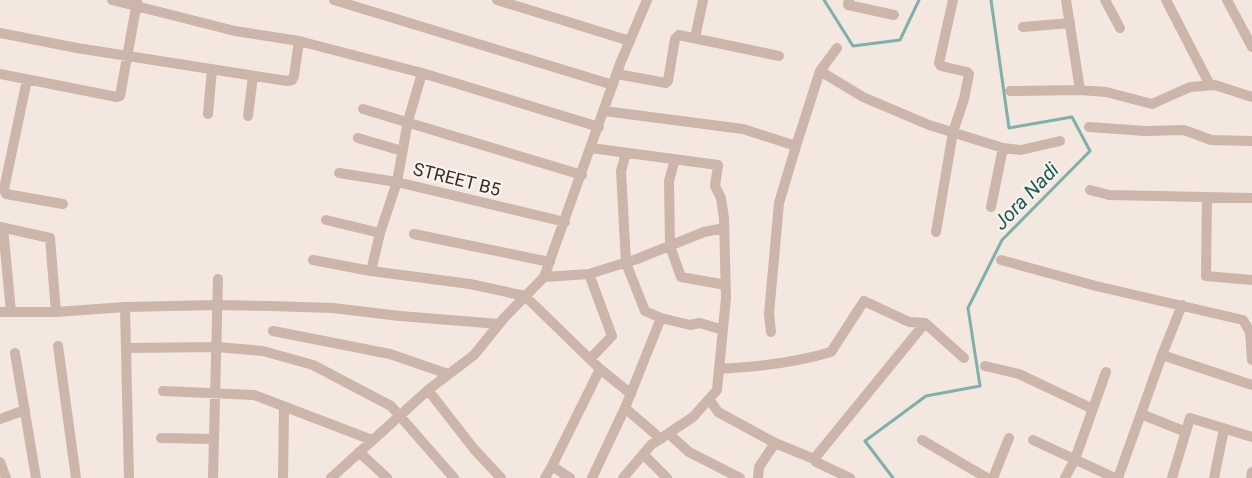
<svg xmlns="http://www.w3.org/2000/svg" width="1252" height="478" viewBox="0 0 1252 478" font-family="Roboto,sans-serif">
<style>
.lines{fill:none;stroke-linecap:round;stroke-linejoin:round}
.stream{stroke:#7fb0ab;stroke-width:3}
.minor{stroke:#ccb5ab;stroke-width:10}
.labels{text-anchor:middle;dominant-baseline:central;stroke-width:4.5;stroke-linejoin:round;paint-order:stroke}
.street-label{font-size:18px;fill:#3a2d2a;stroke:#faf2ed}
.water-label{font-size:20px;font-style:italic;fill:#205c57;stroke:#faf2ed}
</style>
<rect width="100%" height="100%" fill="#f3e7e0"/>
<g class="lines">
<path class="stream" d="M824,0L853,46L900,40L919,0
M893,478L865,441L926,396L980,386L968,308L1002,240L1090,151L1072,117L1009,128L991,0"/>
<path class="minor" d="M112,0L235,31L299,41L422,73L599,127
M334,0L613,85
M497,0L630,41
M849,0L848,5L894,15
M1066,0L1080,90
M1105,0L1120,28
M1166,0L1210,85
M1227,0L1252,47
M1023,27L1070,23
M0,33L77,48L287,81L292,80L294,76L299,41
M695,38L703,0
M820,71L863,97L929,125L1003,148L1021,150L1060,141
M0,74L117,97L120,96L137,2
M617,74L666,83L668,81L675,39L679,35L779,56
M27,80L4,189L6,194L63,204
M1010,91L1080,90L1106,92L1152,104L1190,87L1215,85L1252,97
M363,109L582,175
M604,111L743,129L796,146L779,203L769,314L771,332
M208,114L212,69
M248,116L253,76
M1089,127L1145,131L1184,130L1211,140L1252,141
M358,138L402,151
M796,146L820,71L837,48
M591,148L718,165L715,186L721,198L724,218L726,298L717,390L693,417L651,445L623,478
M626,153L621,171L626,263L645,311L661,318
M675,159L669,181L670,246L681,277L726,285
M339,173L397,182L565,222
M1090,190L1109,195L1252,198
M1207,198L1206,276L1252,280
M991,207L1003,148
M326,220L380,233L371,271L470,284L525,296L600,369
M0,227L50,238L56,312
M3,228L11,312
M936,232L953,132L964,99L969,74L967,72L941,66L939,63L953,0
M380,233L397,182L408,121L422,73
M414,234L550,262
M313,260L371,271
M1001,260L1096,286L1243,320L1250,332H1252
M589,274L612,336L590,359
M544,277L589,274L637,259L704,232L724,228
M1182,305L1162,355L1252,385
M125,307L129,478
M0,312H56L125,307L216,305L270,306L333,308L400,316L499,324
M273,331L390,354L448,374
M1250,332L1252,360
M58,346L76,478
M126,348L217,347L263,351L313,365L391,406L454,478
M15,353L36,478
M985,366L1019,374L1093,409
M719,369C758,367 794,363 831,352L864,301L909,322L925,323
M428,390L474,449L501,478
M163,391L254,395L372,440
M709,399L718,412L775,443L814,459L816,462L850,478
M1141,414L1186,432
M0,419L25,410
M669,434L689,452L740,478
M161,438L214,439
M661,439L625,408L661,318L690,325L700,323L723,330
M922,440L987,478
M1033,440L1115,478
M359,452L387,478
M643,454L667,478
M814,459L925,323L964,358
M0,462L6,478
M213,478L218,279
M283,478L284,407
M331,478L428,390L474,355L504,318L544,277L620,64L647,0
M545,478L552,466
M570,478L552,466L600,369L631,394
M592,478L625,408
M758,478L759,467L775,443
M993,478L1009,438
M1065,478L1075,459L1106,372
M1118,478L1162,355
M1172,478L1190,418L1252,437
M1214,478L1224,429
M1251,478L1252,472"/>
</g>
<g class="labels">
<g class="street-label">
<text transform="translate(457 179) rotate(14)">STREET B5</text>
</g>
<g class="water-label">
<text transform="translate(1026 196) rotate(-46)">Jora Nadi</text>
</g>
</g>
</svg>
